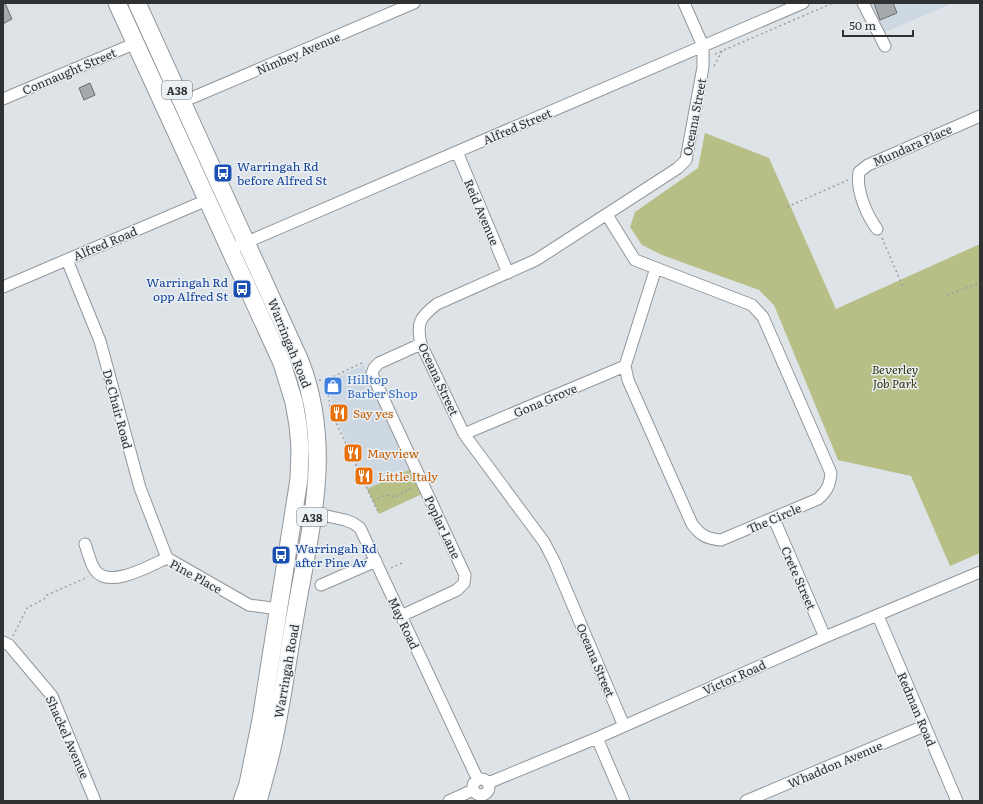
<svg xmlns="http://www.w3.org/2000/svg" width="983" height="804" viewBox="0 0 983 804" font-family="Literata,serif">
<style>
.built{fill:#cdd8e2}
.green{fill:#b7bf86}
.building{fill:#a5aaae;stroke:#686c70}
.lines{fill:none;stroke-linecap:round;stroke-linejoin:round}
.minor-casing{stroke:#92969a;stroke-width:13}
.highway-casing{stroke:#92969a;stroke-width:19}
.path{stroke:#9b9fa2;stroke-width:1.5;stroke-dasharray:2 3;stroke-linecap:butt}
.minor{stroke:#fff;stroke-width:11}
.highway{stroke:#fff;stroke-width:17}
.labels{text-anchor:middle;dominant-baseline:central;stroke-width:3;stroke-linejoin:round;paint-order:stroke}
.shield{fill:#ebf0f4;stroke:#676a6d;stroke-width:1}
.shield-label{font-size:11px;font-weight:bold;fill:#2f3133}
.street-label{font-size:12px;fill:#2f3133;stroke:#ebf0f4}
.transit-label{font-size:12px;fill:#164399;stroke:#ebf0f4;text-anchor:start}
.park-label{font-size:12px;font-style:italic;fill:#2e320a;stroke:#ebf0f4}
.shop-label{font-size:12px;fill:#366cbe;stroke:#ebf0f4;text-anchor:start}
.food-label{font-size:12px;fill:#c56008;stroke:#ebf0f4;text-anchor:start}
</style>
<rect width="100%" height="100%" fill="#dee3e7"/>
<path class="built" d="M870,3H953L883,33Z
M364,365L411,469L367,489L333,411L329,381Z"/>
<path class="green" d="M705,133L769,158L836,309L980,244V553L950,566L911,476L838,460L774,305L759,290L662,255L642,245L630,227L635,212L698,168Z
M411,469L422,494L379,514L367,489Z"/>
<path class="building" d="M3,3H5L12,19L3,24Z
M874,3H893L897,13L880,20Z
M90,83L95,95L84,100L79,88Z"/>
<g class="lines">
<defs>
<path id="minor" d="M863,3L885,46
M3,99L136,43
M182,102L414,3
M457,152L508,273
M607,215L635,260L752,305L763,317L831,473C830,485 827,491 818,499L721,540C707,539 700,535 692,524L628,380L625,366L656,268
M877,229C866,214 856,190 859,172L868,165L980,116
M240,245L803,3
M67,260L100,341L140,488L167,558
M3,287L207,200
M464,434L625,366
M295,509L345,520L353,523L360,528L478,780
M774,519L825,637
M85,544C88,552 90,563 95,570C109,590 151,565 167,558L249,605L279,609
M321,585L376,561
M401,616L457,590L464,583L465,575L372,374L374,368L379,363L421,344
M878,616L957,801
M3,642L9,645L52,696L95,801
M624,726L554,561L544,542L464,434L421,344C416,323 420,317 437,304L536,260L678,168L686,160L703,67V46L684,3
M597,738L624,801
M473 787a8 8 0 1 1 16 0a8 8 0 1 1-16 0Z
M488,783L597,738L825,637L980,572
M449,801L473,790
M746,801L924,726"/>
<path id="highway" d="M117,3L282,363L294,402L298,425L300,448L299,479L261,720L248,784L242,801
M137,3L300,361C334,449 310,528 295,617C287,661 282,705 272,748C268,766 263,783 258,801"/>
</defs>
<use href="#minor" class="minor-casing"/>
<use href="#highway" class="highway-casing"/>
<path class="path" d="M715,54L833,3
M714,66L722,51
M787,207L848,180
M882,238L903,287
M947,295L980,283
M319,380H326L362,363L365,364
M326,380L331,412L379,514
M373,501L385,495L395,497L413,487
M391,568L402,563
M13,636L27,608L44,599L47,595L88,577"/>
<use href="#minor" class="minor"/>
<use href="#highway" class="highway"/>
</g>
<defs>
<symbol id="bus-square" viewBox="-11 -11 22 22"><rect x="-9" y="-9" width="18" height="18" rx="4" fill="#1a4fb4" stroke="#ebf0f4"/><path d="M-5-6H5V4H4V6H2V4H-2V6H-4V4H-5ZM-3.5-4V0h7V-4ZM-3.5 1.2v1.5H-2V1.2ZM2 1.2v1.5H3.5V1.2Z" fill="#fff"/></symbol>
<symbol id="shop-square" viewBox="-11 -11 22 22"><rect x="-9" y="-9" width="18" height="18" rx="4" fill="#3f7fe0" stroke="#ebf0f4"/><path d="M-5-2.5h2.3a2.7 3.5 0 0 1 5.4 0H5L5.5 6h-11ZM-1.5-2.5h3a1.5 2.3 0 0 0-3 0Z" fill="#fff"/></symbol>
<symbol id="restaurant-square" viewBox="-11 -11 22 22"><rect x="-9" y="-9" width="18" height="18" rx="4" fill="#e8710a" stroke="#ebf0f4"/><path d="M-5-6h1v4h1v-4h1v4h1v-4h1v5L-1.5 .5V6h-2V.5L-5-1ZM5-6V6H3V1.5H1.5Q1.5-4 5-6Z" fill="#fff"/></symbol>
</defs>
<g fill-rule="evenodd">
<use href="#bus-square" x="212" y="162" width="22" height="22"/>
<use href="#bus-square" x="231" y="278" width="22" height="22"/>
<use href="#shop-square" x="322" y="375" width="22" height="22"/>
<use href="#restaurant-square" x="328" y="402" width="22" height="22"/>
<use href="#restaurant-square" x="342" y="442" width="22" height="22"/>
<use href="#restaurant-square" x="353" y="465" width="22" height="22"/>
<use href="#bus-square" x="270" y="544" width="22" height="22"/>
</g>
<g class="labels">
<g class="shield">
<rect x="162" y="81" width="30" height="18" rx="3"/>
<rect x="297" y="508" width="30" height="18" rx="3"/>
</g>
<g class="shield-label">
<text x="177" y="90">A38</text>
<text x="312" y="517">A38</text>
</g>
<g class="street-label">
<text transform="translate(298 53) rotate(-23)">Nimbey Avenue</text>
<text transform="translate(69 71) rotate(-23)">Connaught Street</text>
<text transform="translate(694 117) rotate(-79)">Oceana Street</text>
<text transform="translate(517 126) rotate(-23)">Alfred Street</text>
<text transform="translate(912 145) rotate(-24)">Mundara Place</text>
<text transform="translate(482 212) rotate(67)">Reid Avenue</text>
<text transform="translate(105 243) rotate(-23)">Alfred Road</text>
<text transform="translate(290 343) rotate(68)">Warringah Road</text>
<text transform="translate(439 379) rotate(65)">Oceana Street</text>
<text transform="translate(545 400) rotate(-23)">Gona Grove</text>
<text transform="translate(118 409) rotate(75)">De Chair Road</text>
<text transform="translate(774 518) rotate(-23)">The Circle</text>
<text transform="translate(443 527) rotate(65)">Poplar Lane</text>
<text transform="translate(196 576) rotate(29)">Pine Place</text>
<text transform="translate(799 578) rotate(66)">Crete Street</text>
<text transform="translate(404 623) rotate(65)">May Road</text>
<text transform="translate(596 660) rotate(67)">Oceana Street</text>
<text transform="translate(286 671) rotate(-80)">Warringah Road</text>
<text transform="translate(734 677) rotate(-24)">Victor Road</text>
<text transform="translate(917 709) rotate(67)">Redman Road</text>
<text transform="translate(68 737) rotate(66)">Shackel Avenue</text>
<text transform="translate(835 764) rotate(-23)">Whaddon Avenue</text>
</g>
<g class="transit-label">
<text x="237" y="166">Warringah Rd<tspan x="237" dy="14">before Alfred St</tspan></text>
<text x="228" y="282" text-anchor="end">Warringah Rd<tspan x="228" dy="14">opp Alfred St</tspan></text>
<text x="295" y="548">Warringah Rd<tspan x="295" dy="14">after Pine Av</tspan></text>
</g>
<g class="park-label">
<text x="895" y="369">Beverley<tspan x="895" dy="14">Job Park</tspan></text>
</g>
<g class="shop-label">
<text x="347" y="379">Hilltop<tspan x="347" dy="14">Barber Shop</tspan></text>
</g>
<g class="food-label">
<text x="353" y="413">Say yes</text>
<text x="367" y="453">Mayview</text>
<text x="378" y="476">Little Italy</text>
</g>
</g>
<rect width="983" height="804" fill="none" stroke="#2f3133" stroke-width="8"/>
<path d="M843 30v6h70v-6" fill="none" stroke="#2f3133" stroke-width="2"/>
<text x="849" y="30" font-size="12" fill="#2f3133" stroke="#ebf0f4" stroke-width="3" paint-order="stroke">50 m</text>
</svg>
